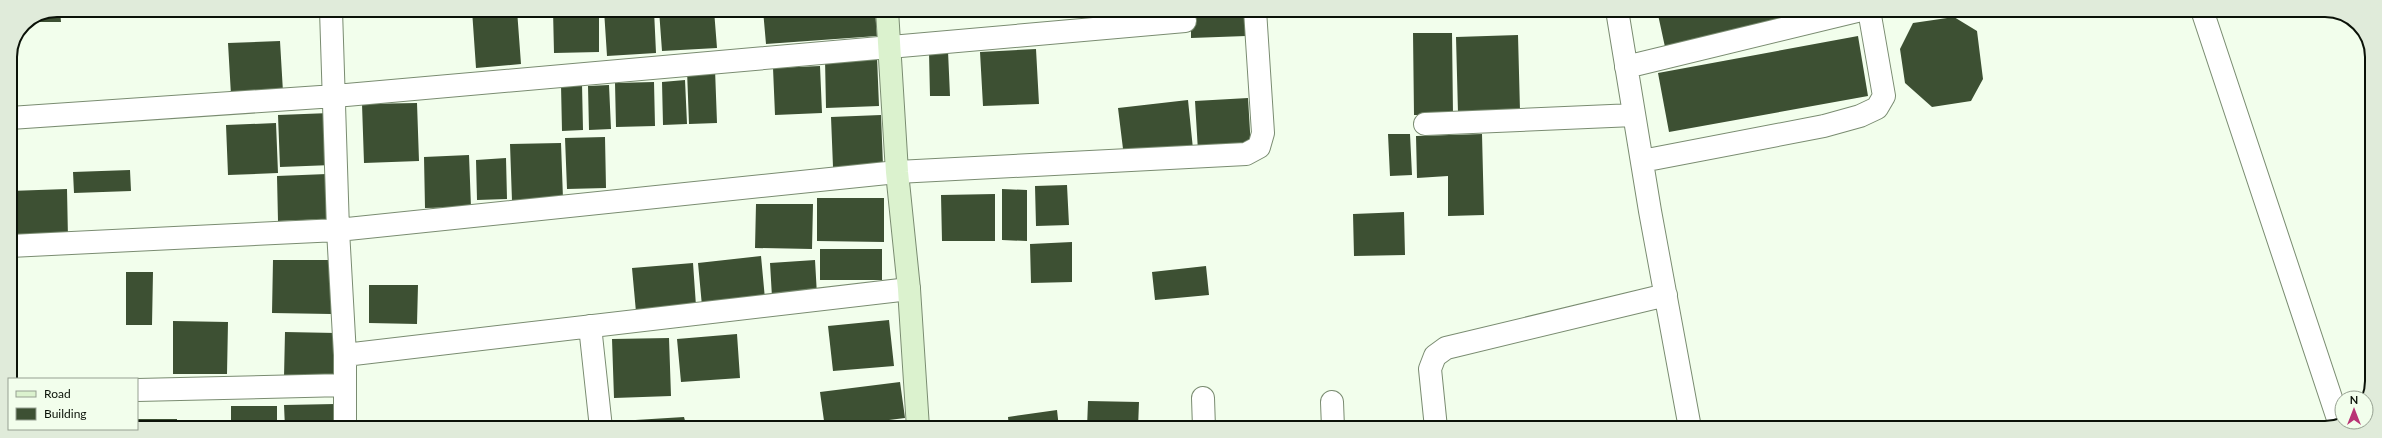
<svg xmlns="http://www.w3.org/2000/svg" width="2382" height="438" viewBox="0 0 2382 438" font-family="Lato,sans-serif">
<style>
.building{fill:#3d5033}
.lines{fill:none;stroke-linecap:round;stroke-linejoin:round}
.street-casing{stroke:#7a8c71;stroke-width:24}
.secondary-casing{stroke:#7a8c71;stroke-width:24}
.street{stroke:#fff;stroke-width:22}
.secondary{stroke:#dbf2ce;stroke-width:22}
.rim{fill:none;stroke:#0b1208;stroke-width:2}
</style>
<rect width="100%" height="100%" fill="#f2feec"/>
<path class="building" d="M57,10H60L61,22H28Z
M71,10H120V12L72,14Z
M472,10H517L521,64L476,68Z
M553,10H599V52L554,53Z
M604,10H654L656,53L607,56Z
M659,10H714L717,48L662,51Z
M763,10H875L877,36L766,44Z
M1006,10H1028V18H1006Z
M1091,10H1119V12H1091Z
M1191,10H1245L1246,36L1191,38Z
M1657,10H1832L1665,47Z
M1954,17L1977,31L1983,79L1971,101L1932,107L1905,83L1900,49L1913,23Z
M1413,33H1452L1453,115H1414Z
M1518,35L1520,111L1458,113L1456,37Z
M1858,36L1868,96L1669,132L1658,73Z
M280,41L283,92L231,95L228,43Z
M1036,49L1039,104L983,106L980,52Z
M948,51L950,96H930L929,52Z
M877,57L879,106L826,108L825,59Z
M820,66L822,113L775,115L773,68Z
M715,69L717,123L689,124L687,70Z
M685,80L687,124L663,125L662,82Z
M654,82L655,126L616,127L615,83Z
M582,84L583,130L562,131L561,85Z
M609,85L611,129L589,130L588,86Z
M1248,98L1251,148L1198,151L1195,101Z
M1188,100L1193,149L1124,157L1118,108Z
M417,103L419,161L364,163L362,104Z
M330,113L332,165L280,167L278,115Z
M881,115L883,166L833,167L831,117Z
M276,123L278,173L228,175L226,125Z
M1388,134H1410L1412,175L1390,176Z
M1482,134L1484,215L1448,216V176L1417,178L1416,136Z
M605,137L606,188L567,189L565,138Z
M561,143L563,199L512,201L510,144Z
M469,155L471,207L425,208L424,157Z
M506,158L507,199L477,200L476,160Z
M130,170L131,191L74,193L73,172Z
M327,174L328,219L278,221L277,176Z
M1067,185L1069,225L1036,226L1035,186Z
M67,189L68,239L11,240L10,191Z
M1002,189L1027,190V241L1002,240Z
M995,194V241H942L941,195Z
M817,198H884V242L817,241Z
M756,204H813L812,249L755,248Z
M1404,212L1405,255L1354,256L1353,214Z
M1072,242V282L1031,283L1030,244Z
M820,249H882V280H820Z
M761,256L765,299L702,306L698,263Z
M273,260H332L331,314L272,313Z
M815,260L817,295L772,297L770,263Z
M693,263L696,306L636,312L632,268Z
M1206,266L1209,295L1155,300L1152,272Z
M126,272H153L152,325H126Z
M369,285H418L417,324L369,323Z
M889,320L894,366L833,371L828,326Z
M173,321L228,322L227,374H173Z
M285,332L336,333V378L284,377Z
M737,334L740,378L681,382L677,339Z
M669,338L671,396L614,398L612,339Z
M900,382L905,418L825,428L820,392Z
M1088,401L1139,402L1138,428H1087Z
M335,404V428H285L284,405Z
M231,406H277V428H231Z
M1057,410L1059,428H1009L1008,417Z
M684,417L687,428H620L619,421Z
M137,419H177V428H137Z
M1268,423V428H1221V425Z"/>
<g class="lines">
<defs>
<path id="street" d="M331,10L338,230L345,355V428
M1617,10L1650,211L1690,428
M2202,10L2339,422
M1626,67L1861,10
M10,118L335,96L1185,21
M1425,124L1634,115
M1642,161L1824,126L1860,116L1877,108L1884,96L1869,10
M10,246L338,230L897,172L1246,154L1259,147L1263,133L1255,10
M590,326L601,428
M345,355L909,289
M137,390L345,385
M1203,398L1204,428
M1332,402L1333,428
M1436,428L1430,369L1435,356L1446,348L1666,295"/>
<path id="secondary" d="M887,10L897,172L909,289L918,428"/>
</defs>
<use href="#street" class="street-casing"/>
<use href="#secondary" class="secondary-casing"/>
<use href="#street" class="street"/>
<use href="#secondary" class="secondary"/>
</g>
<path d="M0 0H2382V438H0ZM57 17H2325A40 40 0 0 1 2365 57V381A40 40 0 0 1 2325 421H57A40 40 0 0 1 17 381V57A40 40 0 0 1 57 17Z" fill="#e0ebda" fill-rule="evenodd"/>
<path class="rim" d="M57 17H2325A40 40 0 0 1 2365 57V381A40 40 0 0 1 2325 421H57A40 40 0 0 1 17 381V57A40 40 0 0 1 57 17Z"/>
<rect x="8" y="378" width="130" height="52" fill="#f2feec" stroke="#96a091"/>
<rect x="16" y="391" width="20" height="6" fill="#dbf2ce" stroke="#96a091"/>
<text x="44" y="398" font-size="12" fill="#0b1208">Road</text>
<rect x="16" y="408" width="20" height="12" fill="#3d5033" stroke="#96a091"/>
<text x="44" y="418" font-size="12" fill="#0b1208">Building</text>
<g transform="translate(2354 410)"><circle r="19" fill="#f2feec" stroke="#96a091"/>
<path d="M0-3L7 15L0 10L-7 15Z" fill="#b93375"/>
<text y="-6" font-size="11" font-weight="bold" text-anchor="middle" fill="#0b1208">N</text>
</g>
</svg>
